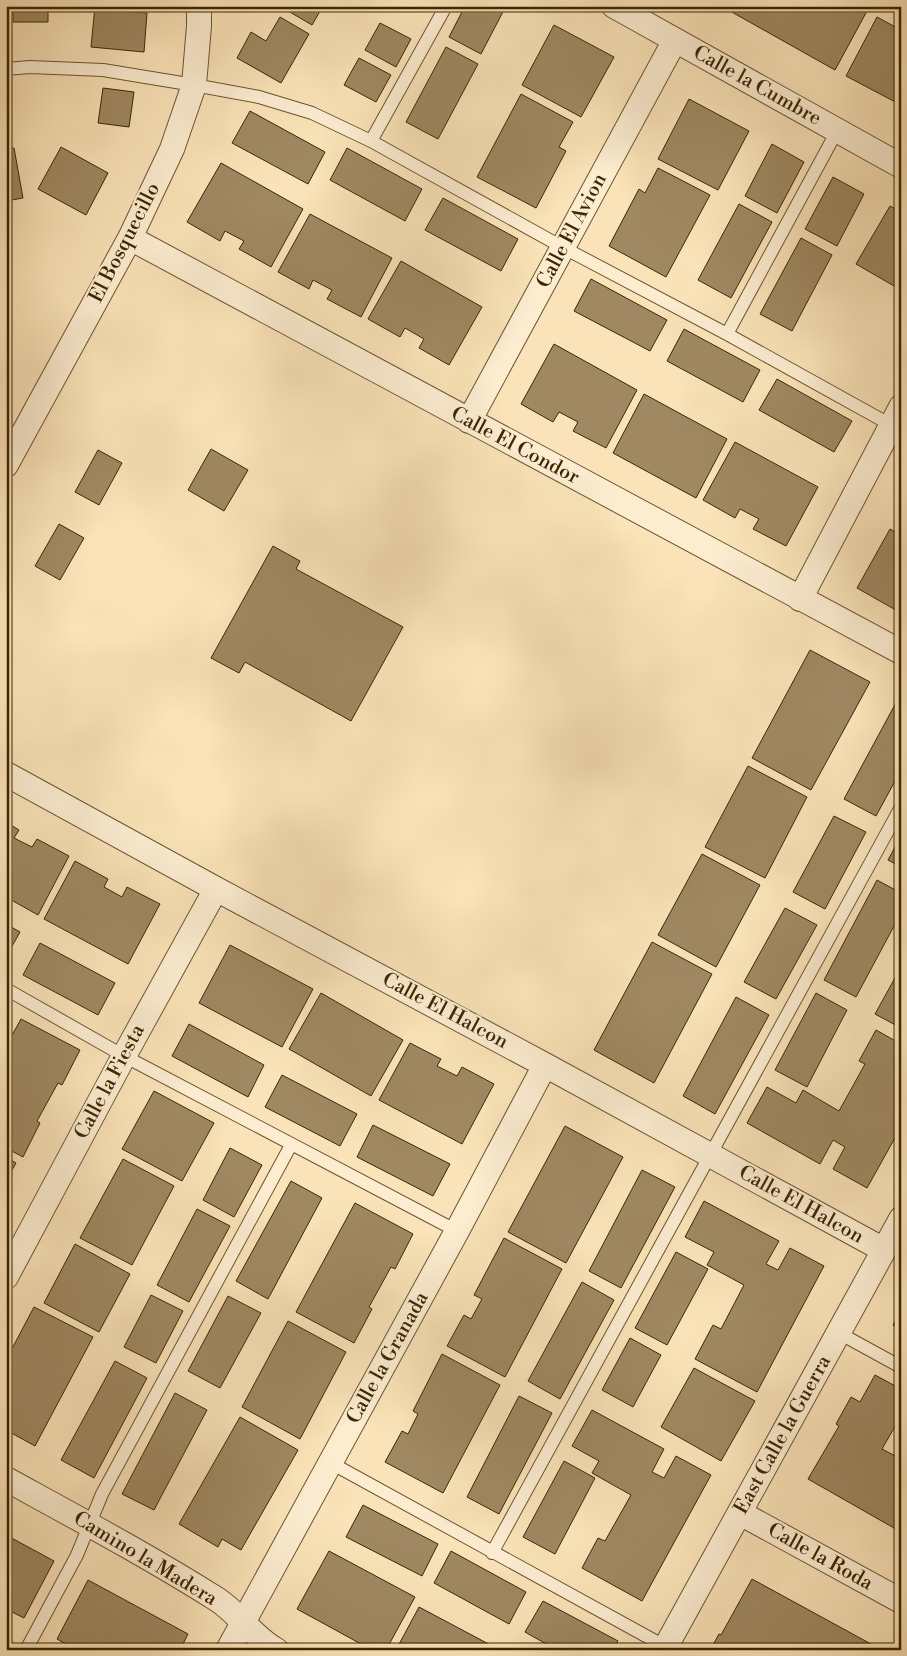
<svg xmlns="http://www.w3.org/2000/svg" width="907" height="1656" viewBox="0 0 907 1656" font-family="'Libre Bodoni',serif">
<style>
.building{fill:#9f8862;stroke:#3c2604}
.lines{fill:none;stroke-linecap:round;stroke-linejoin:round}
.service-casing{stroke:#6c5531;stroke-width:14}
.minor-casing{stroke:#6c5531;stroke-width:26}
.service{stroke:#fcedd1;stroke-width:12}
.minor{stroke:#fcedd1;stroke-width:24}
.labels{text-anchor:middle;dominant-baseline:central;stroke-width:4.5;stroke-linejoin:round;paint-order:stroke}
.street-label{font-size:20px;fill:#3c2604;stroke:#fcedd1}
</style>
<rect width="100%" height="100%" fill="#fae3b8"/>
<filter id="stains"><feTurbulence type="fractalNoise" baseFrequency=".004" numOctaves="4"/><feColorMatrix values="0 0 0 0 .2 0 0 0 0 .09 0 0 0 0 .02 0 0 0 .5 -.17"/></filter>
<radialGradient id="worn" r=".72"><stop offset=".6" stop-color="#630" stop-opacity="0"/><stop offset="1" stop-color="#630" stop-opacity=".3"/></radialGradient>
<path class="building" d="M13,6H48V22H13Z
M95,6H120V11L147,13L144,52L91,47Z
M283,6H323L312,25L283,8Z
M465,6H506L481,54L449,37Z
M721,6H858L867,11L835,70Z
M280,17L309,34L281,83L237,58L251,32L266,41Z
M877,17L901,30V105L846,76Z
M380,23L411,39L396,67L365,50Z
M554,25L614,57L581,117L522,85Z
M446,47L478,64L438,139L406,122Z
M359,58L391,75L376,102L344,85Z
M103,88L134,92L129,127L98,123Z
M521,94L573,122L559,147L566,151L536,208L477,177Z
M689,99L749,131L718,190L658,159Z
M250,111L325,152L308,184L232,143Z
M772,144L804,162L777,213L745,196Z
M61,147L108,173L86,215L38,189Z
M14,148L23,198L6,201V149Z
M347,148L422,189L405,221L330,180Z
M221,163L303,209L271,267L239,249L244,241L225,231L220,241L187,222Z
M658,168L710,195L666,277L609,246L639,189L645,193Z
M833,177L864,194L837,246L805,229Z
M443,198L518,239L501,271L425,230Z
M739,204L772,222L731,298L698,280Z
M890,206L901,212V290L856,264Z
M310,214L392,258L361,317L327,299L332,290L313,280L309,289L278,272Z
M801,238L832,255L792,331L760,314Z
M401,261L482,307L449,365L419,348L424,339L405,328L400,337L368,319Z
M591,279L667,320L650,351L574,311Z
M684,329L760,370L743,402L667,361Z
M554,344L637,390L606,448L573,431L578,422L559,412L553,422L521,404Z
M777,379L852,421L834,452L759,410Z
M644,394L727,439L696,498L613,453Z
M735,442L818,487L786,546L753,529L759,519L740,509L735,518L703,500Z
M211,449L248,470L224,511L188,490Z
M98,450L122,463L99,505L75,492Z
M59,524L84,538L60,580L35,566Z
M890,529L901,535V613L857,588Z
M273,546L300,561L296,569L403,627L351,721L245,662L239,673L211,658Z
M810,650L870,682L811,790L752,758Z
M898,699L901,700V770L876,816L844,799Z
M748,766L807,797L765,878L705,847Z
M834,816L866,832L825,909L793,892Z
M6,822L19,830L14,838L32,847L37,839L69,856L38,915L6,897Z
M901,836V867L888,860Z
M702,854L760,885L716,967L658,935Z
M75,861L108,879L104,887L122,897L127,887L160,904L128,964L44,919Z
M877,880L901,893V913L856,997L824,980Z
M785,908L817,925L776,999L744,982Z
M6,924L20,932L6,957Z
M652,942L712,974L654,1083L594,1050Z
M40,943L115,983L98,1015L23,975Z
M230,945L313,989L282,1047L199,1003Z
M901,967V1028L875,1014Z
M321,993L403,1040L371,1096L289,1049Z
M816,993L847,1010L807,1087L775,1070Z
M736,997L769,1015L715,1114L683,1096Z
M21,1019L80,1050L62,1085L58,1083L37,1121L40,1123L23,1157L6,1148V1046Z
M189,1024L264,1065L248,1097L172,1056Z
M876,1030L901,1044V1127L867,1188L833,1169L845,1147L833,1140L820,1164L747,1123L767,1087L796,1103L803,1090L839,1111L865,1064L859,1061Z
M410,1043L441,1059L437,1066L457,1076L462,1067L494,1084L462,1144L379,1100Z
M282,1075L357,1114L340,1146L265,1107Z
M154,1091L214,1123L182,1181L122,1149Z
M373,1125L450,1164L433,1196L357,1157Z
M565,1126L623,1157L566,1263L508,1232Z
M230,1148L262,1165L234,1217L203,1200Z
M6,1157L16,1163L6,1181Z
M123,1159L174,1186L132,1265L80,1238Z
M642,1170L675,1187L621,1288L589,1271Z
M291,1181L322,1198L268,1299L236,1281Z
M704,1201L779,1241L766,1264L778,1270L790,1248L824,1266L757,1392L695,1359L713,1325L721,1329L744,1285L707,1265L714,1252L685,1237Z
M355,1203L413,1234L395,1269L391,1267L369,1307L372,1309L354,1343L296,1312Z
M197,1209L230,1226L189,1302L157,1285Z
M504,1238L562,1269L505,1377L447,1346L464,1315L471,1319L482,1299L474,1295Z
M75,1244L130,1274L99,1332L44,1303Z
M676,1252L708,1269L667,1345L635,1328Z
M582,1282L614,1300L560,1399L528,1381Z
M151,1295L183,1311L156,1363L124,1347Z
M228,1296L261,1313L220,1388L188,1371Z
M34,1307L93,1337L35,1446L6,1430V1360Z
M901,1312V1329L893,1325Z
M288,1321L346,1352L300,1439L242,1407Z
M630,1338L661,1355L633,1407L602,1390Z
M442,1354L500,1385L443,1493L385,1462L402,1431L408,1434L418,1414L413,1411Z
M115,1361L147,1378L94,1478L61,1460Z
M694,1368L755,1401L721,1461L661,1427Z
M875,1375L901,1389V1416L882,1449L901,1459V1532L808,1479L839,1426L836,1424L851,1397L860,1402Z
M175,1393L207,1410L154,1510L122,1494Z
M519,1396L552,1413L499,1514L467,1497Z
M592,1410L664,1449L652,1472L664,1478L676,1456L711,1475L642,1601L582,1568L598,1538L605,1541L631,1495L592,1473L599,1461L572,1446Z
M240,1417L298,1450L241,1550L222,1539L218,1547L179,1524Z
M564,1461L595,1478L555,1554L523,1537Z
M363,1505L438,1544L422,1576L346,1537Z
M6,1535L54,1561L24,1618L6,1609Z
M329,1551L415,1597L386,1650H372L297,1609Z
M451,1551L526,1592L509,1624L434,1583Z
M752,1579L871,1644L868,1650H710L719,1634L721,1635Z
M88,1580L188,1634L180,1650H77L57,1639Z
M543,1601L618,1641L613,1650H557L525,1632Z
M419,1607L498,1649V1650H396Z"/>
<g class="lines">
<defs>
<path id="service" d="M6,69L30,67L103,70L194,85L259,97L312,113L371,141L564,248L727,334L891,425
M371,141L446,6
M727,334L837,131
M6,989L124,1056L457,1231
M839,1333L901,1367
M331,1463L666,1647
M492,1553L901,807
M26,1650L77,1555L102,1494L291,1145"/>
<path id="minor" d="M614,6L901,166
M130,238L901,652
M469,421L675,40
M6,465L130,238L172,149L194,85L199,26V6
M800,599L901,407
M6,774L216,889L545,1065L884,1250
M6,1277L124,1056L216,889
M6,1479C77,1518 150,1557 218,1600C239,1614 253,1637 276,1650
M740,1513L901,1601
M228,1650L457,1231L545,1065
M664,1650L901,1219"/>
</defs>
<use href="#service" class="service-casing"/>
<use href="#minor" class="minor-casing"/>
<use href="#service" class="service"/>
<use href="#minor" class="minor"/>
</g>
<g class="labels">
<g class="street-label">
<text transform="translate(757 86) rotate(29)">Calle la Cumbre</text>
<text transform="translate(572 231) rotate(-62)">Calle El Avion</text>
<text transform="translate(125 243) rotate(-63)">El Bosquecillo</text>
<text transform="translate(515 446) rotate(28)">Calle El Condor</text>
<text transform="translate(445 1011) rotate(28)">Calle El Halcon</text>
<text transform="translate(110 1082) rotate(-62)">Calle la Fiesta</text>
<text transform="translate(801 1205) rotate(29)">Calle El Halcon</text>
<text transform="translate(388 1358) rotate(-61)">Calle la Granada</text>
<text transform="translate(783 1435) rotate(-61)">East Calle la Guerra</text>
<text transform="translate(820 1557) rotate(29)">Calle la Roda</text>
<text transform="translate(145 1559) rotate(31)">Camino la Madera</text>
</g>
</g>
<rect width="907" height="1656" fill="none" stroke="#fae3b8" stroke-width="25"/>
<rect x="8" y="8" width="892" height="1641" fill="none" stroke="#3c2604" stroke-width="2.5"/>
<rect x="12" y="12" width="882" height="1631" fill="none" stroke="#3c2604"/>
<rect width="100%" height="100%" filter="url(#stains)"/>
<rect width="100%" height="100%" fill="url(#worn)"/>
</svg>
